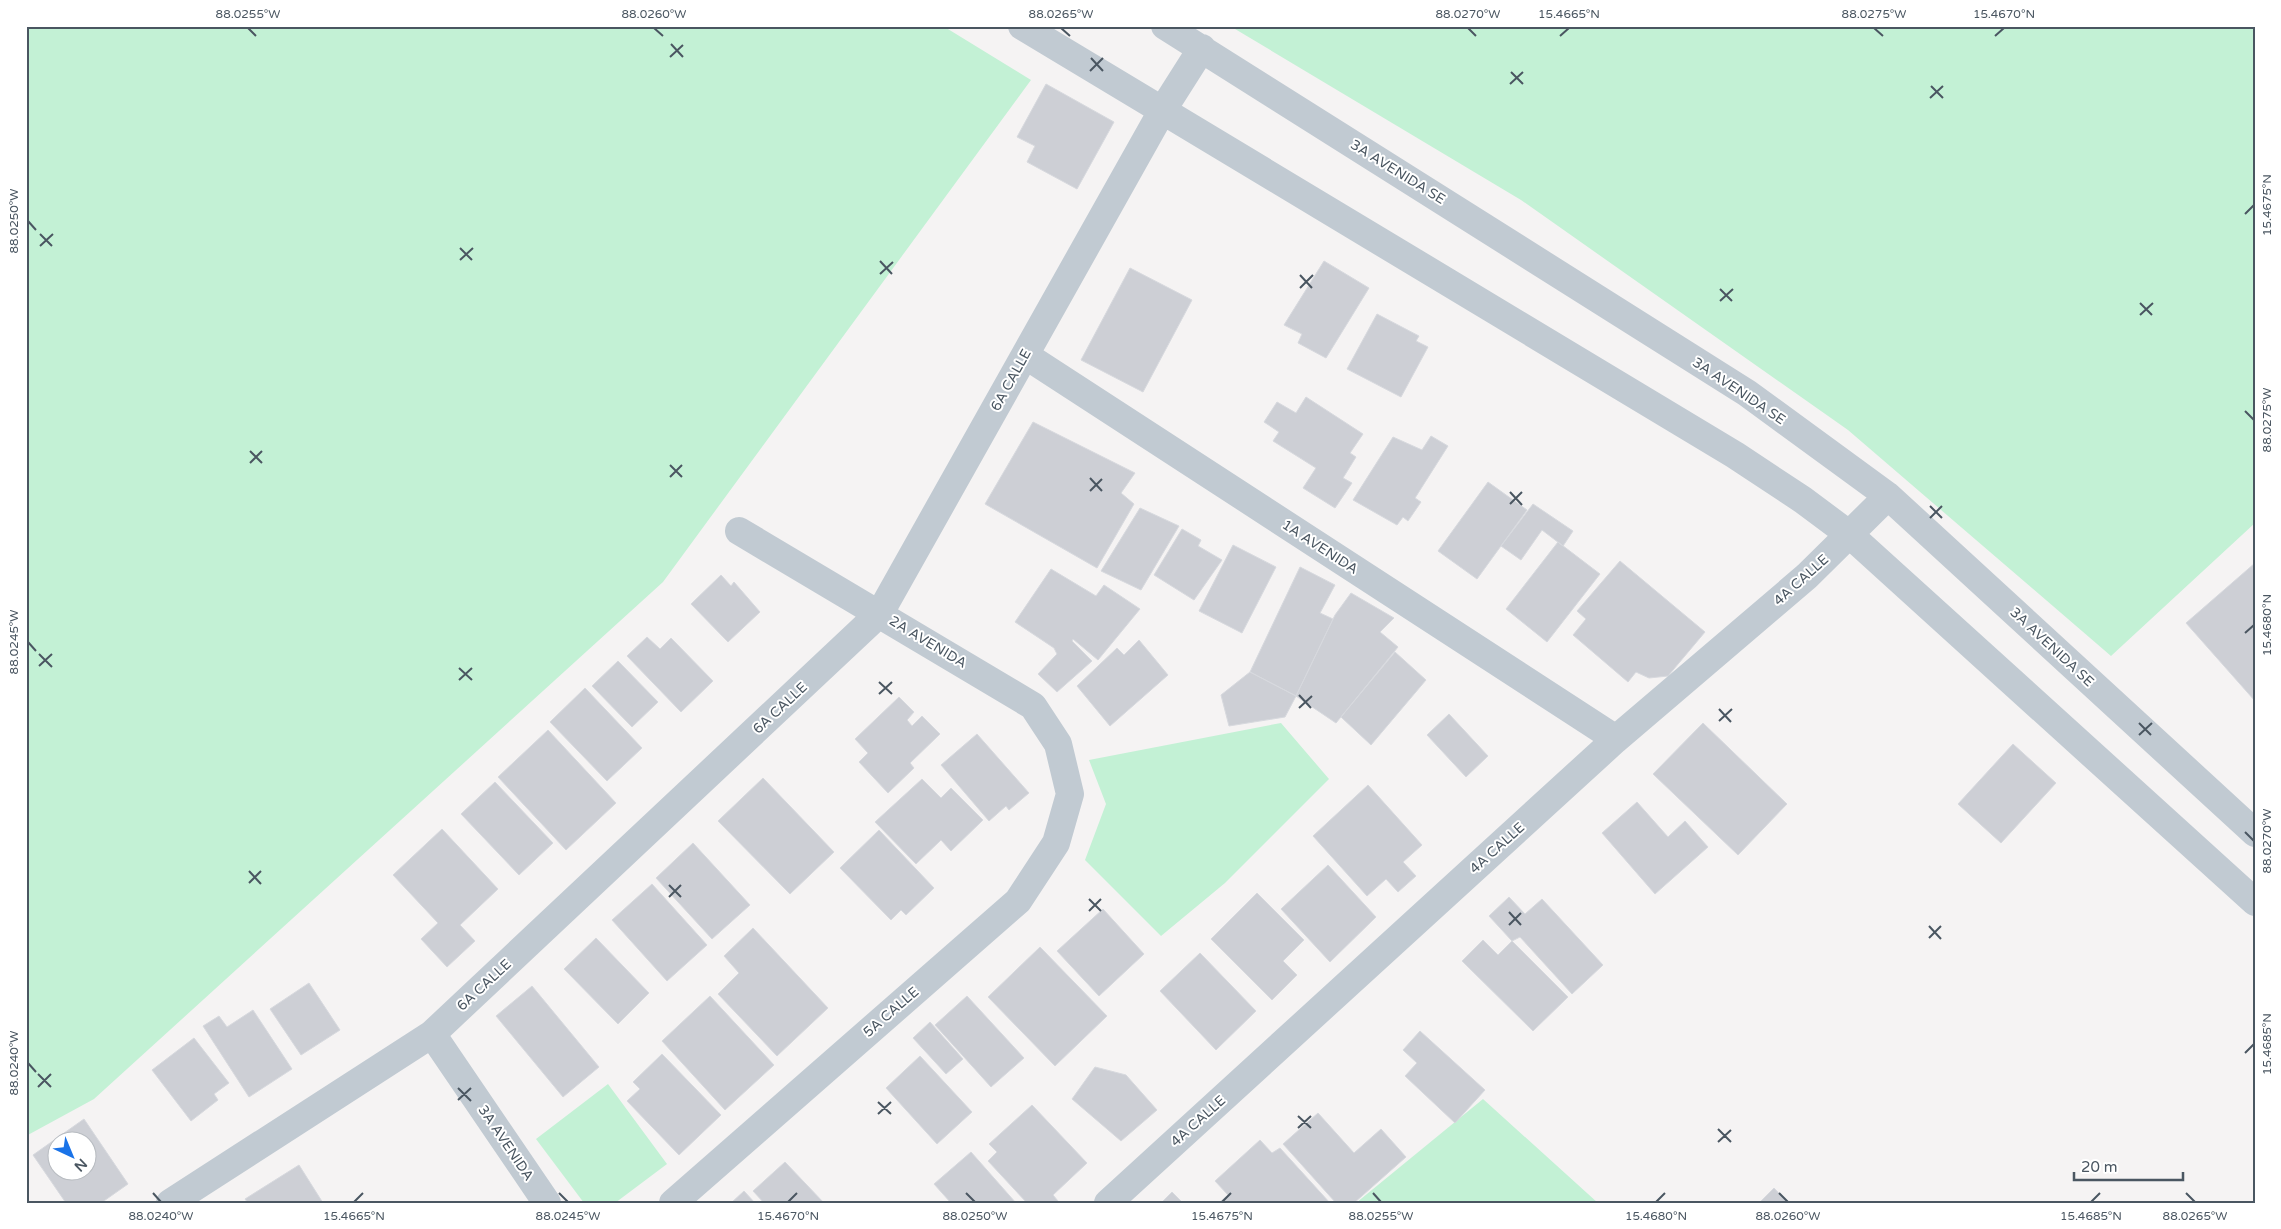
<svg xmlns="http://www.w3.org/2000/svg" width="2281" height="1229" viewBox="0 0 2281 1229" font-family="'Varela Round',sans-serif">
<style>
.green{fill:#c3f1d5}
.building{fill:#cdcfd5;stroke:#d7d9de;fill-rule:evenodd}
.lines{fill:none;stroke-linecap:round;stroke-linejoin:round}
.minor{stroke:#c1cad2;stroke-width:28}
.ticks{fill:none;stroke:#4a5661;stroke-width:2}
.labels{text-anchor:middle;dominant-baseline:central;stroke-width:4;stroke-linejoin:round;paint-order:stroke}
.street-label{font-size:14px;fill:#4a5661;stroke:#fff}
.neatline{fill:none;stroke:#4a5661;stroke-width:2}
.ticks-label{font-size:12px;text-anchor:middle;fill:#4a5661}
</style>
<rect width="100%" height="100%" fill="#f5f3f3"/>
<path class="green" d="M26,26H943L1031,80L663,582L94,1099L26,1136Z
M1230,26H2255V523L2111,656L1848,430L1521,200Z
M1281,723L1329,779L1225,883L1161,936L1085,860L1106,804L1089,760Z
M608,1084L667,1164L615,1203H584L536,1139Z
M1483,1099L1598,1203H1356Z"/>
<path class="building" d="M1046,84L1114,122L1077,189L1027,162L1035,146L1017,137Z
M1324,261L1369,288L1326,358L1298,343L1302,334L1284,325Z
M1130,268L1192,300L1143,392L1081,360Z
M1377,314L1419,336L1416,341L1428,347L1401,397L1347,369Z
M1306,397L1363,434L1350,453L1356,457L1343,478L1352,483L1335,508L1303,488L1316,468L1273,441L1279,432L1264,422L1277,402L1296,413Z
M1033,422L1135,473L1121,493L1134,504L1097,568L985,504Z
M1431,436L1448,446L1415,498L1421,502L1408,521L1403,517L1397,525L1353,500L1393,437L1422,450Z
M1488,482L1527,510L1477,579L1438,551Z
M1533,504L1573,531L1563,546L1542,530L1521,560L1501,546Z
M1140,508L1179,526L1141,590L1101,571Z
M1182,529L1201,540L1198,546L1222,560L1194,600L1154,575Z
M1558,542L1600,574L1547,642L1506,609Z
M1233,545L1276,567L1242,633L1199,611Z
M1620,561L1705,632L1668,676L1649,678L1636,672L1628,682L1573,635L1586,619L1577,611Z
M2255,563V701L2186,623Z
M1300,567L1335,585L1320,613L1333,619L1296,696L1250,672Z
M1051,569L1096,596L1104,585L1140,609L1098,660L1073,639L1072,641L1092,661L1057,692L1038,674L1057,654L1054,648L1015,622Z
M721,575L731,586L734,582L760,612L728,642L691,604Z
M1351,593L1394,618L1380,632L1398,647L1336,723L1296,696L1335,615Z
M647,637L660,649L671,638L713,681L681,712L627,656Z
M1139,640L1168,675L1110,726L1077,686L1117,648L1124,655Z
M1395,652L1426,680L1371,745L1341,717Z
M618,661L658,702L632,727L592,686Z
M1250,672L1296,696L1285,717L1229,726L1221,695Z
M585,688L642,748L607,781L550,722Z
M899,697L914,712L907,720L912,726L922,716L940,734L910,763L914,768L888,793L859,762L868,753L855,739Z
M1449,714L1488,756L1466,777L1427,735Z
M1703,723L1787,804L1738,855L1653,774Z
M548,730L616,803L566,850L498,777Z
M977,734L1029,793L1009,810L1006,806L989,821L941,765Z
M2013,744L2056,783L2001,843L1958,804Z
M763,778L834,852L790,894L718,821Z
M922,779L941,798L951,788L983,820L951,851L941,840L916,864L875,822Z
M495,782L553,843L519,875L461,814Z
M1368,785L1422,845L1403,862L1416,876L1398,892L1386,879L1367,896L1313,836Z
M1637,802L1668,837L1685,821L1708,847L1655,894L1602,833Z
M442,829L498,889L460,925L475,941L447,967L421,939L438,923L393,875Z
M879,830L934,888L906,915L901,910L891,920L840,868Z
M693,843L750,905L712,939L656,878Z
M1328,865L1376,917L1330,962L1281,909Z
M652,884L707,945L667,981L612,920Z
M1257,893L1304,940L1283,961L1297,975L1272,1000L1211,939Z
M1509,897L1525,914L1542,899L1603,965L1572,994L1520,937L1512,941L1489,916Z
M1103,909L1144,954L1099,996L1057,951Z
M753,928L828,1008L777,1056L718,994L739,973L724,956Z
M596,938L649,993L618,1024L564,969Z
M1483,940L1498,955L1512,941L1568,997L1533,1031L1462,961Z
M1040,947L1107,1016L1055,1066L988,997Z
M1200,953L1256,1011L1216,1050L1160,991Z
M309,983L340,1030L301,1055L270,1009Z
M532,986L599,1067L563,1097L496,1016Z
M710,996L774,1065L725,1110L662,1041Z
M967,996L1024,1058L991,1087L935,1025Z
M253,1010L292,1069L249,1097L203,1026L219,1016L227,1027Z
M930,1022L963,1059L946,1074L913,1038Z
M1420,1031L1485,1090L1455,1123L1405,1076L1417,1063L1403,1050Z
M194,1038L229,1083L214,1094L218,1100L191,1121L152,1070Z
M662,1054L721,1115L679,1155L627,1101L640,1089L633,1082Z
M920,1056L972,1112L937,1144L886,1088Z
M1095,1067L1126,1075L1157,1110L1121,1141L1072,1099Z
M1032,1105L1087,1163L1053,1195L1058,1201L1056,1203H1027L988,1161L997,1152L989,1144Z
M1318,1113L1354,1153L1381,1129L1406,1157L1354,1203H1336L1283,1144Z
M84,1119L128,1184L101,1203H66L33,1155ZM58,1142H88V1172H58Z
M1260,1140L1272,1153L1280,1148L1330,1203H1219L1228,1195L1215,1181Z
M971,1152L1016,1203H951L934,1184Z
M785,1162L824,1203H764L753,1191Z
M299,1165L323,1203H248L245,1199Z
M1774,1188L1788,1203H1759Z
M744,1191L755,1203H731Z
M1172,1192L1183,1203H1161Z"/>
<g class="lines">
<path class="minor" d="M1022,26L1735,455L1803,500L1850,535L2255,902
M1165,26L1747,393L1888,496L2255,833
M1025,355L1616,739
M432,1034L547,1203
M170,1203L432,1034L880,613L1162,111L1202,48
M673,1203L1018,901L1056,843L1070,794L1058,744L1033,706L739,531
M1108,1203L1616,739L1807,576L1888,496"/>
</g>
<path class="ticks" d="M248,28L256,36M654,28L663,36M1061,28L1070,36M1468,28L1476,36M1874,28L1883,36M1560,36L1569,28M1995,36L2004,28M671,44L683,57M670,57L683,45M1091,58L1103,71M1090,71L1103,58M1511,72L1523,84M1510,84L1523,72M1931,86L1943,98M1930,98L1943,86M2245,214L2254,205M28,221L36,230M40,234L52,246M40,246L53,234M460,248L472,260M460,260L473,248M880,261L892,274M880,274L893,262M1300,275L1312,288M1300,288L1313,275M1720,289L1732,301M1720,301L1733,289M2140,303L2152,315M2140,315L2153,303M2245,411L2254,420M250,451L262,463M250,463L262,451M670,465L682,477M670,477L682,465M1090,478L1102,491M1090,491L1102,479M1510,492L1522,505M1510,504L1522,492M1930,506L1942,518M1930,518L1942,506M2245,633L2254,625M28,642L36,651M39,654L52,667M39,666L52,654M459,668L472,680M459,680L472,668M879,682L892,694M879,694L892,682M1299,695L1311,708M1299,708L1312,696M1719,709L1731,722M1719,721L1732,709M2139,723L2151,735M2139,735L2152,723M2245,832L2254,841M249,871L261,884M249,883L261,871M669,885L681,897M669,897L681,885M1089,899L1101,911M1089,911L1101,899M1509,912L1521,925M1509,925L1521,913M1929,926L1941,939M1929,938L1941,926M2245,1053L2254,1044M28,1063L36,1072M38,1074L51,1087M38,1087L51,1074M458,1088L471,1101M458,1100L471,1088M878,1102L891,1114M878,1114L891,1102M1298,1116L1311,1128M1298,1128L1311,1116M1718,1129L1731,1142M1718,1142L1731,1130M153,1193L161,1202M559,1193L568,1202M966,1193L975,1202M1373,1193L1381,1202M1779,1193L1788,1202M2186,1193L2195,1202M354,1202L363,1193M788,1202L797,1193M1222,1202L1231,1193M1656,1202L1665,1193M2091,1202L2100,1193"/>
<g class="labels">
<g class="street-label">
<text transform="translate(1398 172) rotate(32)">3A AVENIDA SE</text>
<text transform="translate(1011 380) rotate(-61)">6A CALLE</text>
<text transform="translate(1739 391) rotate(34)">3A AVENIDA SE</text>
<text transform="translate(1320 547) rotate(33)">1A AVENIDA</text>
<text transform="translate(1801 580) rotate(-42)">4A CALLE</text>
<text transform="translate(928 642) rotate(31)">2A AVENIDA</text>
<text transform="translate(2052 647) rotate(43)">3A AVENIDA SE</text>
<text transform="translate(780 708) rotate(-43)">6A CALLE</text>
<text transform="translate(1497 848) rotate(-42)">4A CALLE</text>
<text transform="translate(484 985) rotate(-43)">6A CALLE</text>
<text transform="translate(891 1012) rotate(-41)">5A CALLE</text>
<text transform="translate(1198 1121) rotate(-42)">4A CALLE</text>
<text transform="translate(506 1143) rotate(56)">3A AVENIDA</text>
</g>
</g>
<rect width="2281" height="1229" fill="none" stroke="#ffffff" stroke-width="55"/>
<g transform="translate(72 1156) rotate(136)"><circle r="24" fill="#ffffff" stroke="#b7bbc0"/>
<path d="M0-4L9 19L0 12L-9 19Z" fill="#1a73e8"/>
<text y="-8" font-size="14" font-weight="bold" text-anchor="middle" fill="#4a5661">N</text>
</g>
<path d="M2074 1172v8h109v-8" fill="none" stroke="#4a5661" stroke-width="2.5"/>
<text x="2081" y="1172" font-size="15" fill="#4a5661" stroke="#ffffff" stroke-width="4" paint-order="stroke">20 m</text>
<rect x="28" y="28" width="2226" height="1174" class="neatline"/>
<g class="ticks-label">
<text x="248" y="18">88.0255°W</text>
<text x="654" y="18">88.0260°W</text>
<text x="1061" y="18">88.0265°W</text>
<text x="1468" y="18">88.0270°W</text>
<text x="1569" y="18">15.4665°N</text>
<text x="1874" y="18">88.0275°W</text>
<text x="2004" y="18">15.4670°N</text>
<text transform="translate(2267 205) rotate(-90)" y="4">15.4675°N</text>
<text transform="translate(14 221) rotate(-90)" y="4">88.0250°W</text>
<text transform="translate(2267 420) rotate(-90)" y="4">88.0275°W</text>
<text transform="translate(2267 625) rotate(-90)" y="4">15.4680°N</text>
<text transform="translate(14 642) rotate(-90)" y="4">88.0245°W</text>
<text transform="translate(2267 841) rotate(-90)" y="4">88.0270°W</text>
<text transform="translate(2267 1044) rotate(-90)" y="4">15.4685°N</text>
<text transform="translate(14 1063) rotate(-90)" y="4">88.0240°W</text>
<text x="161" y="1220">88.0240°W</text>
<text x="354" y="1220">15.4665°N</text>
<text x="568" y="1220">88.0245°W</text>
<text x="788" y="1220">15.4670°N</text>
<text x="975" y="1220">88.0250°W</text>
<text x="1222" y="1220">15.4675°N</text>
<text x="1381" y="1220">88.0255°W</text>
<text x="1656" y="1220">15.4680°N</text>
<text x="1788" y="1220">88.0260°W</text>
<text x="2091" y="1220">15.4685°N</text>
<text x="2195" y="1220">88.0265°W</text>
</g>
</svg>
